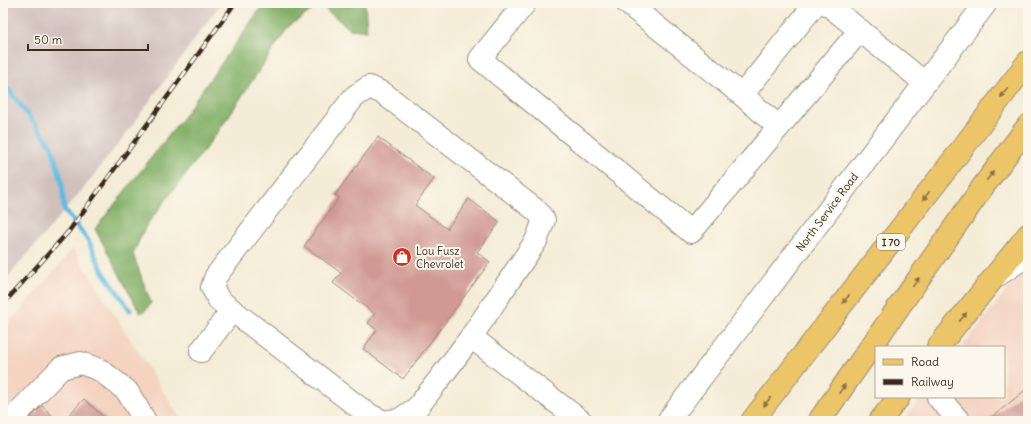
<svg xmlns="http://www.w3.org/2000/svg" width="1031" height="424" viewBox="0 0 1031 424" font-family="Delius,sans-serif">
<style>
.built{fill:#f4d3c1}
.industrial{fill:#d0c0bc}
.forest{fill:#83b068;stroke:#5f6d43}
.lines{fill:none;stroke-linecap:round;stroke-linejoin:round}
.stream{stroke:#62bbdf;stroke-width:5}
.building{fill:#d09993}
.minor-casing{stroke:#988b7a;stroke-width:24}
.major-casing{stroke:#988b7a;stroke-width:24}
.highway-casing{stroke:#988b7a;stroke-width:24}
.minor{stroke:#fff;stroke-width:22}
.major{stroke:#ecc569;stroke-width:22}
.highway{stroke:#ecc569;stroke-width:22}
.rail-casing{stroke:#3b2a1e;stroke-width:4.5}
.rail{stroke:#fbf7ec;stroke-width:3;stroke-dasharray:9;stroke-linecap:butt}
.oneway{fill:#8b7040}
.labels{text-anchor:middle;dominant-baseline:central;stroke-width:4;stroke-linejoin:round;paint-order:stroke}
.shield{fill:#fbf7ec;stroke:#75685c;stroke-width:1}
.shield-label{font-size:10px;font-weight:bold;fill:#3b2a1e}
.street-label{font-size:11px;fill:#3b2a1e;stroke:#fbf7ec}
.poi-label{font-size:11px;fill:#3b2a1e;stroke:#fbf7ec;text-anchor:start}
</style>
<rect width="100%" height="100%" fill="#fbf7ec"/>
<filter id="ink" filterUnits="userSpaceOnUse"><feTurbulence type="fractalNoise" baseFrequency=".025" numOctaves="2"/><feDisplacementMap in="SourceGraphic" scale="8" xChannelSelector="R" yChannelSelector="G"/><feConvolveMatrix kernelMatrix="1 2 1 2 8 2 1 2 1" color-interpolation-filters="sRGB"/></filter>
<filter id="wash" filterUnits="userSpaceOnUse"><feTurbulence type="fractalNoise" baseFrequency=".012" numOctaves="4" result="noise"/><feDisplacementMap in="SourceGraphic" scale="16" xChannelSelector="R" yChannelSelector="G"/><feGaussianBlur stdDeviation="0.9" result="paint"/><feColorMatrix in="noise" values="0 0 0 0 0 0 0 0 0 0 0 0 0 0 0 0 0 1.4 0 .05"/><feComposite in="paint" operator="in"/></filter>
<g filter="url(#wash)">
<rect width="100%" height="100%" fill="#f4ecd6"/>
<path class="built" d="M73,249L182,421H3V330Z
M1028,263V421H903L922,397H1004V347H962Z"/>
<path class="industrial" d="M3,3H221L122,139L83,189L3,283Z"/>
<path class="forest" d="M264,3H365L367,31L350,29L320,5L289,26L218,132L146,226L133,254L151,303L146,310L140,313L95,229L181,120L243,33Z"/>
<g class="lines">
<path class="stream" d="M3,82L51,145L62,182L64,209L88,240L103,272L130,310"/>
</g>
<g id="blocks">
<path class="building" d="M378,137L434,179L415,205L447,229L469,199L500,222L477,252L490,262L403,379L363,349L377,330L368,323L375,314L333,283L341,273L304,246L339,198L335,195Z
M1028,388V421H987Z
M84,399L108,421H63Z
M42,406L58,421H27Z"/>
</g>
</g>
<g filter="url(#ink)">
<use href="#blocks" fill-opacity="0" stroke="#988b7a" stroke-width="1"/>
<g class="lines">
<defs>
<path id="minor" d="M525,3L480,59L691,232L860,30
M627,3L742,95L779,127
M826,3L925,83
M742,95L816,3
M998,275L1019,261L1028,256
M471,337L581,421
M201,351L232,310
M938,397L959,421
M10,421L61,368L81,363L100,370L127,391L145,421
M382,421L370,415L357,406L219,300L212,287L216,276L354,97L369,87L383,93L537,211L544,220L536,241L471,337L444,373L417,408L399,420L389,421
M668,421L986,3"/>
<path id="major" d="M938,347L1028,235
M880,421L899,397"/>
<path id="highway" d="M752,421L945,171L1028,62
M819,421L982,188L1028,126"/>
</defs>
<use href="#minor" class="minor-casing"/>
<use href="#major" class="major-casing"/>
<use href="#highway" class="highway-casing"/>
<use href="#minor" class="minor"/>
<use href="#major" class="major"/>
<use href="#highway" class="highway"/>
<defs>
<path id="rail" d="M3,304L69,231L176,85L235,3"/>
</defs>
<use href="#rail" class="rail-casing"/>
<use href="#rail" class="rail"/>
</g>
<defs><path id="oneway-solid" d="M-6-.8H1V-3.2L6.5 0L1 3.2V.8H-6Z"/></defs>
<g class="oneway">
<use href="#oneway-solid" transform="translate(1004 93) rotate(127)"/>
<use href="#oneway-solid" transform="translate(990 176) rotate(-53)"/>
<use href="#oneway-solid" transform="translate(926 196) rotate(128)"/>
<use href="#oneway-solid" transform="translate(916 282) rotate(-55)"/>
<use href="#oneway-solid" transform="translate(846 299) rotate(128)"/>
<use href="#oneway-solid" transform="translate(963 317) rotate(-51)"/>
<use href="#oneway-solid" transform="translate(842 389) rotate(-55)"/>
<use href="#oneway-solid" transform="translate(767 402) rotate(128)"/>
</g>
</g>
<defs>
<symbol id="shop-disc" viewBox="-11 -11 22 22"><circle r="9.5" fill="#c8321e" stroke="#fbf7ec"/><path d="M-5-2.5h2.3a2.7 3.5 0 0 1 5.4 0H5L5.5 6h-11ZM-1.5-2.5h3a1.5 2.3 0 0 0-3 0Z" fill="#fff"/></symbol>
</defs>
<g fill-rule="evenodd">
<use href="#shop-disc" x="391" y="246" width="22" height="22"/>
</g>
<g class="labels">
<rect class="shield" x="877" y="234" width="28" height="16" rx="3"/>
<g class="shield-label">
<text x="891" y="242">I 70</text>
</g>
<g class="street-label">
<text transform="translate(827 212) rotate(-53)">North Service Road</text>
</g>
<g class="poi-label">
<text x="416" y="251">Lou Fusz<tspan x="416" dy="13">Chevrolet</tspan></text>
</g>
</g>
<rect width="1031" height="424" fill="none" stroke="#fbf7ec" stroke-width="16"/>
<rect x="875" y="346" width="130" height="52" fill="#fbf7ec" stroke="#aea59a"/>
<rect x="883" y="359" width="20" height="6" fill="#ecc569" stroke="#aea59a"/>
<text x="911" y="366" font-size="12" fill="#3b2a1e">Road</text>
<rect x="883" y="379" width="20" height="6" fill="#3b2a1e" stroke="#aea59a"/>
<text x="911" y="386" font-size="12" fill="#3b2a1e">Railway</text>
<path d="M28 44v6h120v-6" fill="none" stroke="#3b2a1e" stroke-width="2"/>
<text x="34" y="44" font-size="12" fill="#3b2a1e" stroke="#fbf7ec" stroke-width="3" paint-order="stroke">50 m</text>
</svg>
